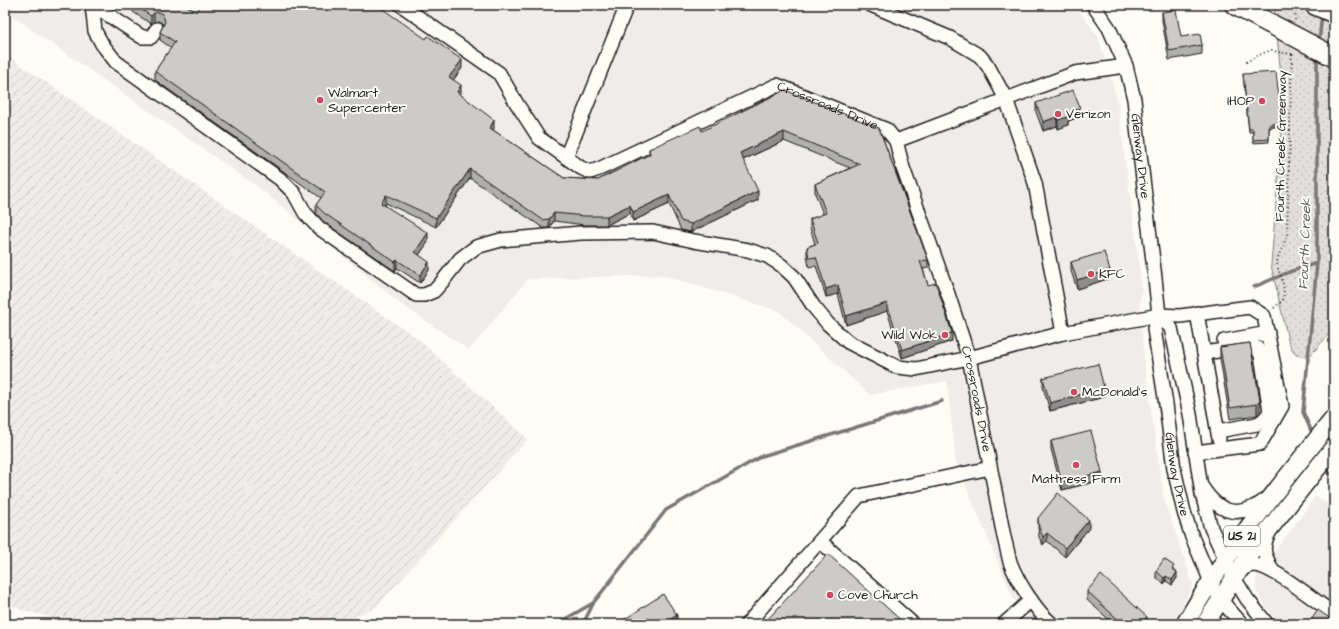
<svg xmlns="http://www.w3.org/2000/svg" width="1339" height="629" viewBox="0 0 1339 629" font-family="'Architects Daughter',sans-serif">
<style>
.built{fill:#eeede9}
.industrial{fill:url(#industrial-furrows)}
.park{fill:url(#park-dots);stroke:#7e7e7c}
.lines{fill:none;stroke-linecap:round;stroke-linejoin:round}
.stream{stroke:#797876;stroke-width:3.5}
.minor-casing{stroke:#1c1c1c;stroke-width:16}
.major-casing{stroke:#1c1c1c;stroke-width:20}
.highway-casing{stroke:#1c1c1c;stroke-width:22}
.path{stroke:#1c1c1c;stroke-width:2;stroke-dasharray:1 3;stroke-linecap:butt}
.minor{stroke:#fdfcf7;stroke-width:13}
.major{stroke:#fdfcf7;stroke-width:17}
.highway{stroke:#fdfcf7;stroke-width:19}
.highway-bridge-casing{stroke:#1c1c1c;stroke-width:22;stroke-linecap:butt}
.highway-bridge{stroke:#fdfcf7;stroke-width:19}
.wall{fill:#afafac;stroke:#1c1c1c}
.shaded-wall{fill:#8f8e8c;stroke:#1c1c1c}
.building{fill:#cccbc8;stroke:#1c1c1c}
.poi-dot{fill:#d1495b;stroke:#fdfcf7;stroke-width:1.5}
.labels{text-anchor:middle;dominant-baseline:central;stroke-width:4;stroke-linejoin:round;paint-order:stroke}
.shield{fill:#fdfcf7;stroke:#605f5e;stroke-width:1}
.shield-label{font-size:12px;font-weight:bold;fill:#1c1c1c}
.poi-label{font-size:13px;fill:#1c1c1c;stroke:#fdfcf7;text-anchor:start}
.street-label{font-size:13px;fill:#1c1c1c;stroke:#fdfcf7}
.water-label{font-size:14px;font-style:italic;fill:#5a5a58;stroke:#fdfcf7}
</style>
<defs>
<pattern id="industrial-furrows" width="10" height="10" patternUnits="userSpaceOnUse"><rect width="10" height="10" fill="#eeede9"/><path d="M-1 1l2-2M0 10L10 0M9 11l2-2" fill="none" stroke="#cccbc7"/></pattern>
<pattern id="park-dots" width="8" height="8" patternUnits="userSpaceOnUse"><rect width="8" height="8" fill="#e0dfdb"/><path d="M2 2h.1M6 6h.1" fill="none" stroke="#c0bfbb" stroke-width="1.8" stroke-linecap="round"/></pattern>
</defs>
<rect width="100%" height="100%" fill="#fdfcf7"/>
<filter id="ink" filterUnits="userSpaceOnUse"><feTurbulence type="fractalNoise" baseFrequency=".025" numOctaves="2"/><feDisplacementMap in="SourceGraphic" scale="8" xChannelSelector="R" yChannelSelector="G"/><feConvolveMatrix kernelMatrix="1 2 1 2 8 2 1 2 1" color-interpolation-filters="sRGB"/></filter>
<g filter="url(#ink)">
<path class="built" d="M5,5H1075L1098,37L1117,99L1142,286L1140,306L1144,361L1164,499L1193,585L1173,624H1034L1013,598L956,462L947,381L870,395L779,311L663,275L528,279L469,350L401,304L262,190L5,11Z
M1316,496L1334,508V624H1280L1270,613L1255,589L1257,575Z"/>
<path class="industrial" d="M5,54L418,339L528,439L375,608L337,624H82L24,611L5,602Z"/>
<path class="park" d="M1274,5H1334V302L1330,333L1308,358C1295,355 1293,353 1288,340L1271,265L1284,106Z"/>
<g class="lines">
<path class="stream" d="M1319,42L1322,14
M1254,287L1289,272L1317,263
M1313,435L1303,412L1317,263V54
M1326,465L1329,473L1334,476
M557,624L593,603
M583,624L594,602L666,510L762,456L942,401"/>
<defs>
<g id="minor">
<path d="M92,5L95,31L102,44L116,62L280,179L294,193L305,213L319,228L416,295H424L434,291L442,282L460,259L476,247L501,240L581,233L653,232L694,241L748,250L767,256L781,265L794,277L814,307L828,324L848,342L897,367L916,369L969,358L1063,333L1159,315L1180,316L1250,307L1264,316L1282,406L1260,444L1195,452"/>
<path d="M93,5L142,37H151L157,29"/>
<path id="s1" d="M401,5L499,73L517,104L539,138L581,168L590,172L599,169L777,85L887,130L896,141L903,168L947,291L969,358L1004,537C1006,545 1008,554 1010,562C1017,581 1036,611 1052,624"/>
<path d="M871,5L950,38L980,56L988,66L1006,99L1035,183L1063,333"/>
<path id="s2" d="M1093,5L1109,28L1126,66L1134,99L1139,146L1154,269L1159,315L1154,329L1166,404L1174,469L1184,512L1192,537L1214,589L1226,606L1242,624"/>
<path d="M896,141L1075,73L1126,66"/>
<path d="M566,157L627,5"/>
<path d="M1197,313L1219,439"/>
<path d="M1159,315L1171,328L1190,414L1202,494L1211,528L1234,578L1247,599L1267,624"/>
<path d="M1224,341L1268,333"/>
<path d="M1204,353L1251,346L1257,348L1261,355L1270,411C1267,417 1264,421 1257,424L1218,431"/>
<path d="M1202,487C1220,515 1240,519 1267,499"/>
<path d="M1269,533C1264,542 1262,552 1268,561C1269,565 1271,566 1272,570"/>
<path d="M820,541L913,624"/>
<path d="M1238,572C1243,568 1249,565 1255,565C1273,566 1317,602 1334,614"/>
<path d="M747,624L859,496L990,468"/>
<path d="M1004,624L1031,600"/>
</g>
<path id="major" d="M1185,624C1227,550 1281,484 1334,418
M1205,624L1251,552L1334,447"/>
<path id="highway" d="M1235,5L1269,23
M1315,5L1334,13"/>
</defs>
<use href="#minor" class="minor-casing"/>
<use href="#major" class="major-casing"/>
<use href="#highway" class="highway-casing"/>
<path class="path" d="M1295,20L1297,5
M1246,62L1263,53L1272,50L1277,52L1292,54
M1274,308L1283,300C1284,295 1284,289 1283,284C1282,277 1277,269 1277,262C1278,254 1285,244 1287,235L1292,52"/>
<use href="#minor" class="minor"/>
<use href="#major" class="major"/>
<use href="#highway" class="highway"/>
<defs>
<path id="highway-bridge" d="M1269,23L1334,57"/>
</defs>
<use href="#highway-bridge" class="highway-bridge-casing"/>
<use href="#highway-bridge" class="highway-bridge"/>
</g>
<path class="wall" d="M133,5H174L196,12L462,68L453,80L461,94L460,95L494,128L493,130L564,178L598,180L649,155V149L702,131L879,128L928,260V268L923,269L928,285L952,341L902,358L887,311L846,325L838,294L826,297L816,266L809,267L807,256V247L815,244L810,228V219L823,214L815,193V184L850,168L784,141L743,160L758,200L691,232L681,230L669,204L633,221L630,213L607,225H585L554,221L549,228H543L470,178L436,227L386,203L385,205L428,242L419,255L429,270L420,283L397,268L395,271L324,222L316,213V205L321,198L155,80V71L171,48L160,40V32L163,25L162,23L158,21L154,22L151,24L133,12Z
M1162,12L1181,37L1202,45V54L1169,60L1162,21Z
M1243,74L1282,125L1269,128V142L1253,143V132H1249Z
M1036,103L1080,117L1068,121V125L1058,129L1057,126L1043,131L1036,112Z
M1071,262L1110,278L1077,289L1071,271Z
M1250,343L1260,413L1257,415L1230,419L1220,359V347Z
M1043,378L1104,397L1050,411L1043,387Z
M1051,441L1102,480L1062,490L1051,449Z
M1038,518L1089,528L1065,557L1047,541L1043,545L1039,537L1038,527Z
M1174,570L1177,578L1172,585L1166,581L1164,584L1156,577V571Z
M1087,591L1147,624H1114L1087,600Z"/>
<path class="shaded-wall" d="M154,13V22L151,24V16Z
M462,60V68L449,86V77Z
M461,85V94L457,101V92Z
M1080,108V117L1068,121V125L1058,129V120L1068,113Z
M1057,117V126L1043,131V122Z
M494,120V128L490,136V128Z
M1282,122V125L1269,128V125Z
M784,132V141L740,161V153Z
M470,169V178L436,227V218Z
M758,191V200L691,232V224Z
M386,195V203L381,212V203Z
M669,195V204L633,221V212Z
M630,205V213L607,225V216Z
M554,213V221L549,228V219Z
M428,233V242L415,261V252Z
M397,260V268L395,271V262Z
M429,262V270L420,283V275Z
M1110,270V278L1077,289V280Z
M838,285V294L826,297V289Z
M887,303V311L846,325V316Z
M952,333V341L902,358V350Z
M1104,388V397L1050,411V403Z
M1260,401V413L1257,415V404Z
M1102,472V480L1062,490V482Z
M1089,520V528L1065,557V548Z
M1047,533V541L1043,545V537Z
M1177,572V578L1172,585V580Z
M1166,576V581L1164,584V578Z
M677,615V624H663Z
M1147,617V624H1141Z"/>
<path class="building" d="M135,5H186L196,12L201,5H377L426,39L428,36L462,60L449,77L461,85L457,92L494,120L490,128L564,178L598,180L650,154L649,149L700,126L702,131L785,90L879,128L928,260L920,261L928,285L936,283L952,333L902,350L887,303L846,316L838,285L826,289L816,257L809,258L807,247L818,243L810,219L826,213L815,184L860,164L784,132L740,153L758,191L691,224L681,221L669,195L633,212L630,205L607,216H585L554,213L549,219L543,220L470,169L436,218L386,195L381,203L428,233L415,252L429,262L420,275L397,260L395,262L324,213L316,205L325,192L155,71L175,42L160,32L165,22L164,18L162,14L158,12L154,13L151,16Z
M1176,10L1181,37L1200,34L1202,45L1169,51L1162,12Z
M1276,72L1282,122L1269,125V139L1253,140V129H1249L1243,74Z
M1073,90L1080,108L1068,113V117L1058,120L1057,117L1043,122L1036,103Z
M1104,252L1110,270L1077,280L1071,262Z
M1250,343L1260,401L1257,404L1230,408L1220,347Z
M1098,364L1104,388L1050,403L1043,378Z
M1091,431L1102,472L1062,482L1051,441Z
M1058,493L1089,520L1065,548L1047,533L1043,537L1039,528L1038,518Z
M828,554L905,624H769L766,621Z
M1164,559L1174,566L1172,569L1177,572L1172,580L1166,576L1164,578L1156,571Z
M1101,575L1147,617L1141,624H1123L1087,591Z
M663,594L677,615L663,624H624L622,621Z
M1318,610L1334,621V624H1308Z"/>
</g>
<g class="poi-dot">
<circle cx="320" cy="100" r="4"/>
<circle cx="1262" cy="101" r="4"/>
<circle cx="1058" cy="114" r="4"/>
<circle cx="1091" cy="274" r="4"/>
<circle cx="945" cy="335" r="4"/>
<circle cx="1074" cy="392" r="4"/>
<circle cx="1076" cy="465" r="4"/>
<circle cx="830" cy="595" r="4"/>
</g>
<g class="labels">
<rect class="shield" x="1224" y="526" width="36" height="20" rx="3"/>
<g class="shield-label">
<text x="1242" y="536">US 21</text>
</g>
<g class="poi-label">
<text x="328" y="93">Walmart<tspan x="328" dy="15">Supercenter</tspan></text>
<text x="1254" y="101" text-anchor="end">IHOP</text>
<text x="1066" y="114">Verizon</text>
<text x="1099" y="274">KFC</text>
<text x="937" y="335" text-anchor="end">Wild Wok</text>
<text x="1082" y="392">McDonald's</text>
<text x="1076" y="479" text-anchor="middle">Mattress Firm</text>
<text x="838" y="595">Cove Church</text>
</g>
<g class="street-label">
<text stroke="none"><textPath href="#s1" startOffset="518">Crossroads Drive</textPath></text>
<text transform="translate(1281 146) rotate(-89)">Fourth Creek Greenway</text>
<text stroke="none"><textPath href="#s2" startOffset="161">Glenway Drive</textPath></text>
<text stroke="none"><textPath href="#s1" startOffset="867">Crossroads Drive</textPath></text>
<text stroke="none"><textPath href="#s2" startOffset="483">Glenway Drive</textPath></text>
</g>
<g class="water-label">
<text transform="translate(1305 244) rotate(-88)">Fourth Creek</text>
</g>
</g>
<rect width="1339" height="629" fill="none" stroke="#fdfcf7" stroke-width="20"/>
<rect x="10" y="10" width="1319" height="609" fill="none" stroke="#1c1c1c" stroke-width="1.5" filter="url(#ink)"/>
</svg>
